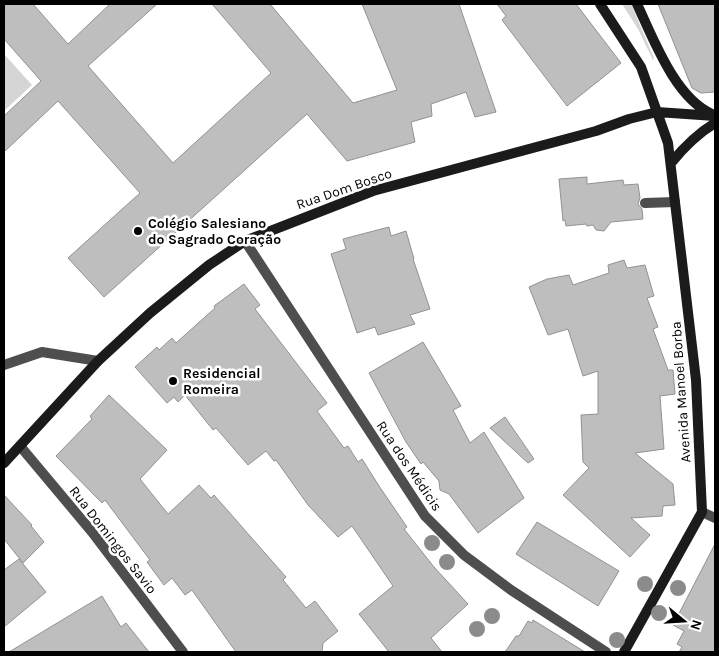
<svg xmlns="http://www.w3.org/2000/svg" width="719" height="656" viewBox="0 0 719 656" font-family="Karla,sans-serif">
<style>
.green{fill:#d5d5d5}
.building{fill:#bebebe;stroke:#929292}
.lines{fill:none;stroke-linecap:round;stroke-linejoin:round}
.lane{stroke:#4e4e4e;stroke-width:10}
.street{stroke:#4e4e4e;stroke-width:10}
.secondary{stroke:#1b1b1b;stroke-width:10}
.tree{fill:#8b8b8b}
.poi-dot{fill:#000;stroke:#fff;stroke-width:2}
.labels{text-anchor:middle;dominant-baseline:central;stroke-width:5;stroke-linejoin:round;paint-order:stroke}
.street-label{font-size:14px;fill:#000;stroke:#fff}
.poi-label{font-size:14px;font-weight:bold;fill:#000;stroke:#fff;text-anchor:start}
</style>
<rect width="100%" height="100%" fill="#fff"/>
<path class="green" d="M622,4H631L654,58L653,60L638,29Z
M4,54L32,85L4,111Z"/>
<path class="building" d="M4,4H33L68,44L110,4H157L88,66L173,163L271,73L212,4H270L353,103L397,90L362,4H459L496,112L475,117L466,92L431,104L432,116L411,122L415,142L347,161L307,114L104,297L68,258L140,193L58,101L4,152V116L41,81L4,39Z
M497,4H576L621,63L567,106L502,20L506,16Z
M658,4H715V92L701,93L692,88Z
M587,177V184L623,180L624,185L638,184L640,198L638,204L642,209L643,219L611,222L604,231L596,230L593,225L587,226L586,224L566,226L565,220L563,221L559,179Z
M389,227L391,236L406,231L414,259H413L430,309L410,315L415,324L378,335L375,327L357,333L331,254L346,249L343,239Z
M624,260L627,268L645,265L654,296L647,298L658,327L653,329L668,370H673L675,394L660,396L664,449L635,453L673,484L675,505L663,506L662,516L631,518L650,535L630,557L563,495L589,468L583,462L581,415L598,414V371L583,376L568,329L548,335L529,287L547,279L569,275L573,285L609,273L608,265Z
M244,284L260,305L255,309L327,403L317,411L344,448L348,446L358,462L362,459L379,486L407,527L404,529L434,567L468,604L431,638L442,652H389L359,614L393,586L352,526L338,537L308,505L276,460L274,461L266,451L248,465L216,428L213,430L185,395L178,402L174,397L167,403L135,367L157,347L159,350L172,338L176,343L215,308L214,306Z
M423,342L461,406L453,410L470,443L484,432L524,498L478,533L449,494L440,490L439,481L423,462L421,464L406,442L369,373Z
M109,395L167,450L140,479L168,514L199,485L211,498L214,495L286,577L283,580L306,608L315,601L338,631L323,643L322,652H236L192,590L185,595L172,578L164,585L147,562L150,560L105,500L102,503L56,456L92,419L90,416Z
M505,417L534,459L528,463L490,428Z
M4,495L32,525L31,526L44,542L23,563L4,539Z
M537,522L619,571L598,606L516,554Z
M715,544V652H679L682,647L677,644L684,631L673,625Z
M19,559L46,592L4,627V570Z
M102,596L121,627L126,623L149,652H9Z
M533,620L585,652H505L516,636H519L528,621L532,623Z"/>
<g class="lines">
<path class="lane" d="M645,203L675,202
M4,365L42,352L98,361"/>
<path class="street" d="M245,241L425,516L464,555L511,590L606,652
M20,446L92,532L183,652
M702,512L715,518"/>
<path class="secondary" d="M600,4L641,67L668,143L696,380L702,512L624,652
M637,4C653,38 675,98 712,114
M671,163C684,147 697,134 715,123
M4,463L98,361L150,313L209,265L245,241L373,191L596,131L629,119L657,112L715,116"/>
</g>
<g class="tree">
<circle cx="432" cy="543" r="8"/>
<circle cx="447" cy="562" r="8"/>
<circle cx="645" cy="584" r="8"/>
<circle cx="678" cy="588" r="8"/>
<circle cx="659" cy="613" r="8"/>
<circle cx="492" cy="616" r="8"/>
<circle cx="477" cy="629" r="8"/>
<circle cx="617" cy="640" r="8"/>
</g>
<g class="poi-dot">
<circle cx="138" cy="231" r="5"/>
<circle cx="173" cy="381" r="5"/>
</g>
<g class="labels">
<g class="street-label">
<text transform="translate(344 189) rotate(-19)">Rua Dom Bosco</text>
<text transform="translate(681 392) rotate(-94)">Avenida Manoel Borba</text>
<text transform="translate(409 466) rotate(56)">Rua dos Médicis</text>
<text transform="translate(113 540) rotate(52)">Rua Domingos Savio</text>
</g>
<g class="poi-label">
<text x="148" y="223">Colégio Salesiano<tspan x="148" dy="16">do Sagrado Coração</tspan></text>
<text x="183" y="373">Residencial<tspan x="183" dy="16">Romeira</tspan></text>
</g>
</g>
<rect width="719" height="656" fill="none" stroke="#000000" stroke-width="10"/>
<g transform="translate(684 621) rotate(108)" stroke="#ffffff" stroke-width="4" paint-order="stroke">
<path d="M0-4L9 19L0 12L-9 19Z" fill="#000000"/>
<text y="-8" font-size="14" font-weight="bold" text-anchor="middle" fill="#000000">N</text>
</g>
</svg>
